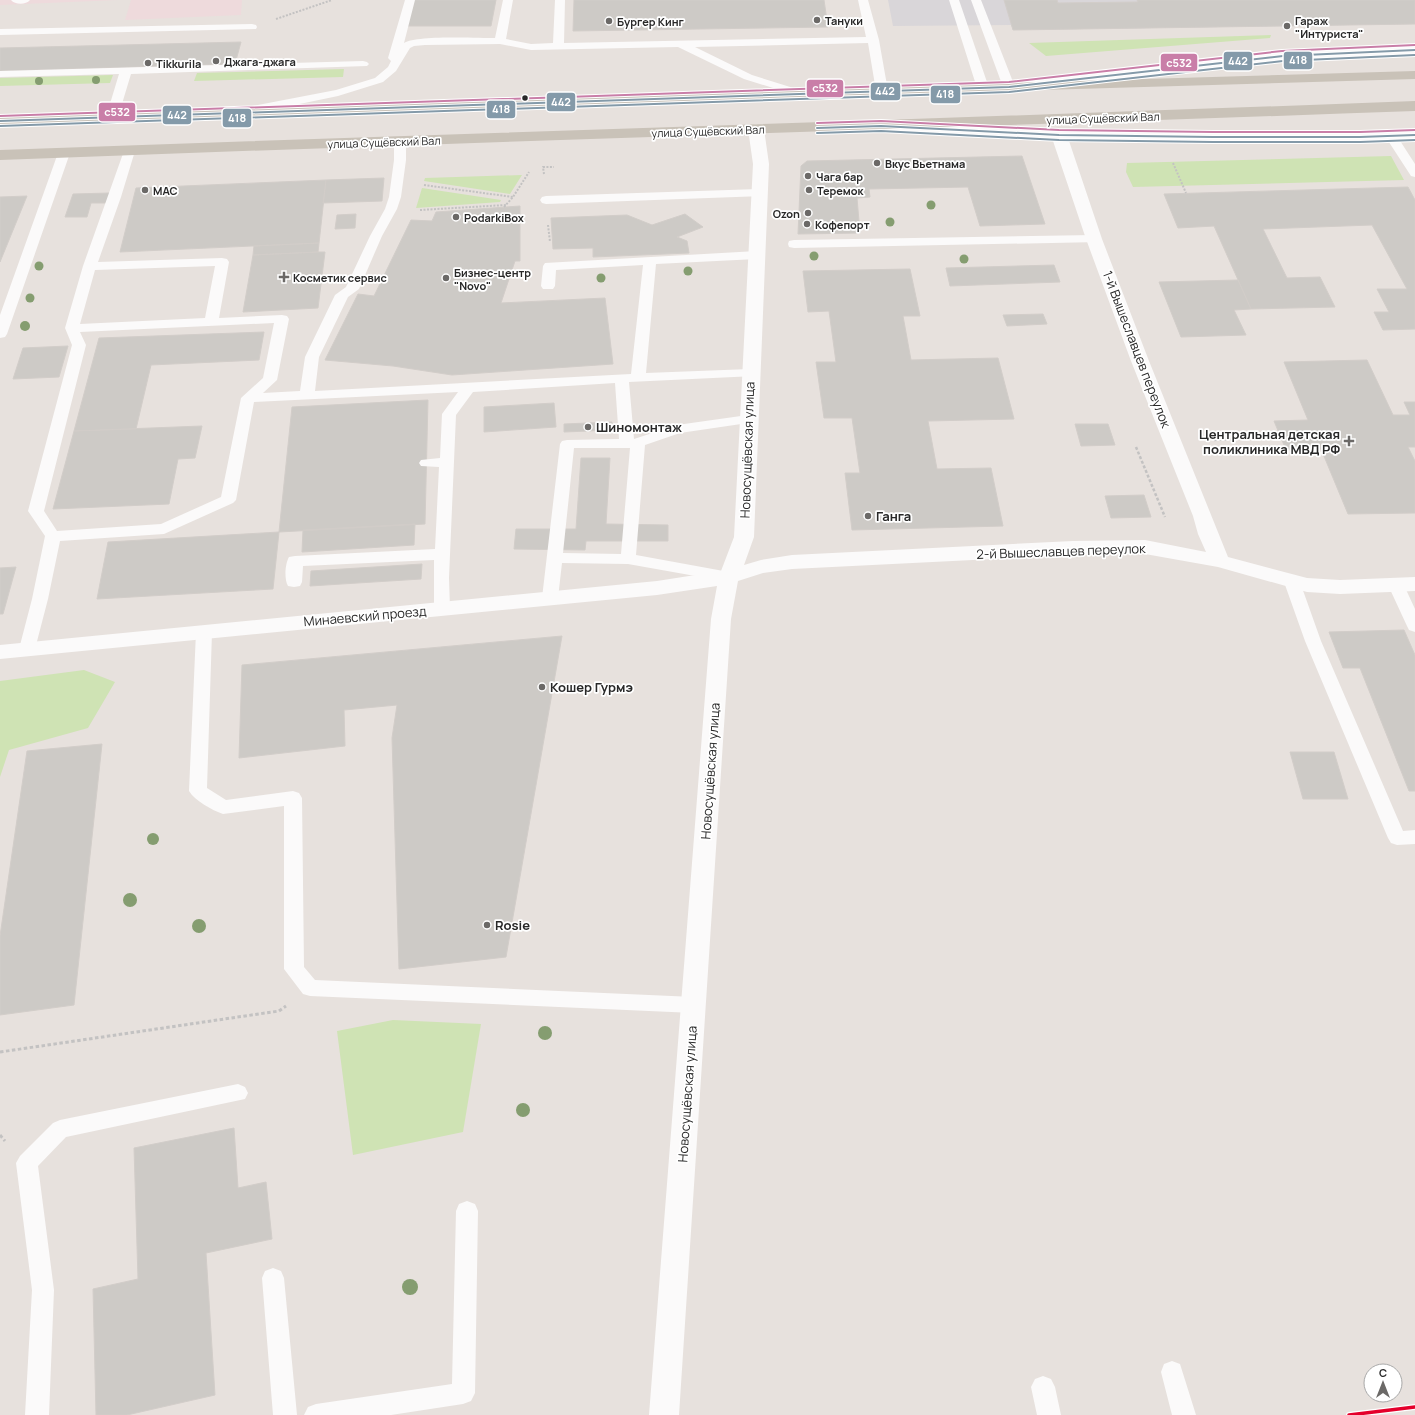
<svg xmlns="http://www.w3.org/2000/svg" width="1415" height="1415" viewBox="0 0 1415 1415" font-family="Manrope,sans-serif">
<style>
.industrial{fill:#d9d6d9}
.medical{fill:#eedadc}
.green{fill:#cfe3b4}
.building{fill:#cdcac6;stroke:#d2cdc9}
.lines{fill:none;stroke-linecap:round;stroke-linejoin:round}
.path-far2{stroke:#c3c2c2;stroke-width:2;stroke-dasharray:2 1.5;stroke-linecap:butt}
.path-far1{stroke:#c3c2c2;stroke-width:2.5;stroke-dasharray:3 2;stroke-linecap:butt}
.path{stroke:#c3c2c2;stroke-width:3;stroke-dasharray:3.5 2.5;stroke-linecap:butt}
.service{fill:#fbfafa;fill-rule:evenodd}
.minor{fill:#fbfafa;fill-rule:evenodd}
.secondary{fill:#fbfafa;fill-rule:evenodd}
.primary{fill:#c9c2b8;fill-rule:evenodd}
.bus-1-casing{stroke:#fff;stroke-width:4}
.bus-2-casing{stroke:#fff;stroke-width:4}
.bus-3-casing{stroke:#fff;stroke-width:4}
.bus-1{stroke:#849aa9;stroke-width:2}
.bus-2{stroke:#849aa9;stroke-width:2}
.bus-3{stroke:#c97ea8;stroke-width:2}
.tram-1-casing{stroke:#fff;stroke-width:6}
.tram-1{stroke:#e4002b;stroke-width:3.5}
.tree{fill:#859d70}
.poi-dot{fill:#6b6967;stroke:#fff;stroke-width:1.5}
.bus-dot{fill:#282828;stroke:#fff;stroke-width:1.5}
.labels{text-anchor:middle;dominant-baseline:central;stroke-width:3.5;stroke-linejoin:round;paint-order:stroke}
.far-poi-label{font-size:11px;font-weight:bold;fill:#282828;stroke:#fff;text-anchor:start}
.far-street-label{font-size:11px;fill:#282828;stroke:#fff}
.street-label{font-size:13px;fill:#282828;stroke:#fff}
.poi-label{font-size:13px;font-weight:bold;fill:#282828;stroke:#fff;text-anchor:start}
.line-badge{stroke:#fff;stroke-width:1.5}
.badge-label{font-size:11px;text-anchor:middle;font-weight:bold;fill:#fff}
</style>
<rect width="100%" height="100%" fill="#e7e1dd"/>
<path class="industrial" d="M888,0H1415V24L1013,30L1011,25L893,26Z"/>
<path class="medical" d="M0,0H118L0,5Z
M131,0H242L241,15L125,20Z"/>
<path class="green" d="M1271,35L1270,38L1046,56L1029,43Z
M344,69L343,77L194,81L197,73Z
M113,75L110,83L0,86V78Z
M1391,156L1404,180L1133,187L1126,172L1127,163Z
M522,175L510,194L424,181L425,178Z
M422,188L501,200L500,202L416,208Z
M84,670L115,682L88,728L9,750L0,777V681Z
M393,1020L481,1024L463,1132L353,1155L337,1031Z"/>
<path class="building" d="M413,0H496L491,26H406Z
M574,0H824L828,27L573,31Z
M1004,0H1057L1058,3L1138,2L1137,0H1415V24L1013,30Z
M241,42L235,64L0,71V48Z
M1022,156L1045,224L980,226L968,187L869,189L870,197L857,198L860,233L798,234L801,166L807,161Z
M384,178L382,201L323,203L326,180Z
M326,180L319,243L120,252L136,188Z
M1408,187L1415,200V329L1383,330L1374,312H1389L1377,289H1407L1372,225L1263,229L1287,278L1320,277L1335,307L1251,309L1214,226L1178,228L1164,194Z
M110,193L107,203H91L87,217H65L73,194Z
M27,196L0,262V197Z
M520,206V261H515L501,303L605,298L613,364L452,375L393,366L325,360L358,294L374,296L411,220L432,221L436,212Z
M356,214L355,228L335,229L337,215Z
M685,214L703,227L677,237L687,241L689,253L593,257V248L553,249L551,218L627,215L652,225Z
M319,243L318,252L253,255L254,246Z
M318,252H325L318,308L243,312L253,255Z
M1054,265L1060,282L950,286L946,268Z
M910,269L920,316H903L911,360L998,358L1014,419L928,421L937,469L991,468L1003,526L852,530L845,473H860L852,418H824L816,362H836L829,311L808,312L803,271Z
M1238,280L1251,309L1234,310L1246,335L1181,337L1159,282Z
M1043,314L1047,324L1007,326L1003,315Z
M264,332L259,360L151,365L136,429L74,431L99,338Z
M68,346L59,377L13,379L23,348Z
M1367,360L1393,415H1410L1404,402H1415V447H1408L1415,461V513L1348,514L1321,449L1286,450L1274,421L1308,420L1284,362Z
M428,400L425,524L279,532L292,407Z
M554,403L556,427L484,432V407Z
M612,422V430L564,432V424Z
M1075,424H1108L1115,445L1081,446Z
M202,426L195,458L178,459L169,504L53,509L74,431Z
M581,458H610L606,524L668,525V541H586L585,550L514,549L516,529H576Z
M1144,495L1151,517L1111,518L1105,496Z
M415,524L414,545L302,552L303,530Z
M279,532L273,589L97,599L108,542Z
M422,564L421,579L310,586L311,571Z
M16,567L3,614H0V568Z
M1404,630L1415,655V791H1409L1360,668H1343L1329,632Z
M562,636L506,957L399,969L392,738L397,705L344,710L345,746L239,758L242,665Z
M102,744L74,1005L0,1015V936L27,751Z
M1290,752H1334L1348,799H1303Z
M234,1128L238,1188L266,1182L272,1239L206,1253L215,1395L127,1415H96L93,1289L138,1279L134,1148Z"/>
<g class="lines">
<path class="path-far2" d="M276,19L332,0
M1173,163L1186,193
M544,174L543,167H554
M424,185L513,197
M504,207L513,197L529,172
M420,210L506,205
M548,225L550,242"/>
<path class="path-far1" d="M1214,440L1280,436
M1136,447L1165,517"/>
<path class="path" d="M0,1052L279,1011L286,1006
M0,1135L5,1141"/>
<path class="service" d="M11,0H30C26,5 15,5 11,0Z
M405,0H415L404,43C416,35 477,38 495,38L503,0H513L506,39L531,44L553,43L555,0H565L564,43L866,37L858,0H868L879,40L888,91L886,93H878L876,91L868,43L695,47L752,75L803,91L805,93L803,95L799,96L744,79L678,47L531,50L500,44L425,45L414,46L410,48L396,71L383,82L338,96L247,115L243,113L241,111L243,109L247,107L336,90L375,78L388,67L391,61L388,58Z
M949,0H959L989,88L987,90H979L977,88Z
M971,0H981L1015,87L1013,89H1005L1003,87Z
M252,24L256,25L257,27L256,29L0,35V29Z
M363,61L367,62L369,64L367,66L131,74L118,117L116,119H108L106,117L119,74L0,77V71Z
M1391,132L1395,133L1415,164V177L1411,176L1385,136L1387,133Z
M400,138L404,139L406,142V160L401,197L397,209L382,236L359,289L348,297L319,357L315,391L631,374L643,265L556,270L555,286L553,289H543L541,286L543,266L545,263L757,251L762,252L763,255L762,258L757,259L656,264L646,373L750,369L755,370L757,373L755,376L629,382L634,439L677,425L748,415L753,416L755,419L753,422L748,423L680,433L645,445L636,555L729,572L735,573L737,577L735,581L729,582L628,564L562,563L558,598L556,602L550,603L544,602L542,598L560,444L562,441L567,440L619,439L615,383L473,392L456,415L449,578L450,609L448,613L442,614L436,613L434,609V560L303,566L302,582L300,586L294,587L288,586C284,579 285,564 289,557L295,556L435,549L439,467L421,466L419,463L421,460L440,458L442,414L458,392L254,402L236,500L233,503L164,534L60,541L48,599L35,649L33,653L27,655L21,653L19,649L32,599L45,536L28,511L72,345L65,328L83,266L125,148H133L135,151L121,197L98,262L222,258L227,259L229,262L219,318L282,315L287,316L289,319L277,380L263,393L300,391L305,357L335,295L346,287L370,236L385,209L389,197L394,160V142L396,139ZM215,266L205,318L80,324L95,270ZM274,323L263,378L241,398L221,497L161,524L57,531L44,511L86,345L80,332ZM574,448H630L621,554L563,553Z
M64,149L68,150L70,153L7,334L5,337L0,338V315L58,153L60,150Z
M759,189L763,190L765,193L763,196L546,204L542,203L540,200L542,197L546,196Z
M1094,235L1099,236L1100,239L1099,242L794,248L789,247L788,244L789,241L794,240Z
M1292,577L1298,578L1300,582L1321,641L1403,831L1415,830V844L1397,845L1391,843L1388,838L1305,641L1284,582L1286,578Z
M1396,580L1402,581L1415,609V632L1409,630L1407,626L1388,585L1390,581Z
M204,626L210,628L212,632L207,788L226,800L293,791L299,793L302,798L304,967L315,980L694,997L701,999L704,1005L701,1011L694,1013L310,996L303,994L284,969V806L223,814C212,810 195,801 189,791L196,632L198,628Z
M238,1084L245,1087L248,1093L245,1099L66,1137L38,1166L54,1290L49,1415H25L32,1290L16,1163L20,1156L53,1123L60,1120Z
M467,1201L475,1204L478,1211L475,1393L471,1401L463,1404L391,1415H304L308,1407L316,1404L452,1384L456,1211L459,1204Z
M273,1268L281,1271L284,1278L297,1415H273L262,1278L265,1271Z
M1172,1361L1180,1364L1196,1415H1172L1161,1372L1164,1364Z
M1043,1376L1051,1379L1055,1387L1061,1415H1037L1031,1387L1035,1379Z"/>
<path class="minor" d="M756,124L761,126L764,129L769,164L754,537L744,565L761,560L792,555L1073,541L1145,540L1206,552L1198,534L1193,516L1131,361L1086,239L1051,135L1054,132L1059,130L1064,132L1067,135L1102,239L1149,361L1228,557L1307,578L1340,580L1415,577V591L1340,594L1307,592L1218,567L1145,554L1073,555L792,569L763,573L738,581L731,619L679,1415H649L711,619L717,586L657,595L0,659V645L657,581L721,571L734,537L753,164L748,129L751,126Z"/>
<path class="secondary" d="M1415,46V54L1283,60L1028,89L1023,88L1021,85L1023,82L1028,81L1283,52Z
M890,122C1065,131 1240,137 1415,130V140L1360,142L1059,140L885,130L882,127L885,124Z"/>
<path class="primary" d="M1415,71V79L799,97L0,126V116L799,89Z
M1415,101V111C943,128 472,142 0,160V150C472,133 943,119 1415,101Z"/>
<defs>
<path id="bus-1" d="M0,121L1009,87L1283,56L1415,50
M817,128L881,126L1059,135L1213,137H1360L1415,135"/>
<path id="bus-2" d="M0,126L1009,92L1283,61L1415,55
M817,133L881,131L1059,140L1213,142H1360L1415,140"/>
<path id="bus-3" d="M0,116L1009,82L1282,51L1415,45
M817,123L881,121L1059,130L1213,132H1360L1415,130"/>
</defs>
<use href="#bus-1" class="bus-1-casing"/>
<use href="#bus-2" class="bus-2-casing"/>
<use href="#bus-3" class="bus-3-casing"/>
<use href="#bus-1" class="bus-1"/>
<use href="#bus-2" class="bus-2"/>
<use href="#bus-3" class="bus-3"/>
<defs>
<path id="tram-1" d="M1349,1415L1415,1407"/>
</defs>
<use href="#tram-1" class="tram-1-casing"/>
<use href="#tram-1" class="tram-1"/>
</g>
<g class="tree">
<circle cx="96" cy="80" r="4"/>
<circle cx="39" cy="81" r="4"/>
<circle cx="931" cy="205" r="4.5"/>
<circle cx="890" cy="222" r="4.5"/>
<circle cx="814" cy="256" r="4.5"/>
<circle cx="964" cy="259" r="4.5"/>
<circle cx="39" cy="266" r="4.5"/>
<circle cx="688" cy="271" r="4.5"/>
<circle cx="601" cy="278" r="4.5"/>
<circle cx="30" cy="298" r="4.5"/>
<circle cx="25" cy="326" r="5"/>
<circle cx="153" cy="839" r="6"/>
<circle cx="130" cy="900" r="7"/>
<circle cx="199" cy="926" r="7"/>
<circle cx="545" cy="1033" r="7"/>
<circle cx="523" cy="1110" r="7"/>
<circle cx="410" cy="1287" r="8"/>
</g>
<g class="poi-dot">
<circle cx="817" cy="20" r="4"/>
<circle cx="609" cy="21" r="4"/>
<circle cx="1287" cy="26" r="4"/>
<circle cx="216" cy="61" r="4"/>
<circle cx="148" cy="63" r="4"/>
<circle cx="877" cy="163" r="4"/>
<circle cx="808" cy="176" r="4"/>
<circle cx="145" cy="190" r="4"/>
<circle cx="809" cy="190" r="4"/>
<circle cx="808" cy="213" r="4"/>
<circle cx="456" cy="217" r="4"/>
<circle cx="807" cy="224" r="4"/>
<path d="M282 271h4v4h4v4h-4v4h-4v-4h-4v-4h4z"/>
<circle cx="446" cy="278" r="4"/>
<circle cx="588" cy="427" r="4"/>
<path d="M1347 435h4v4h4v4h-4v4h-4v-4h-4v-4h4z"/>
<circle cx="868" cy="516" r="4"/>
<circle cx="542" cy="687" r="4"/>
<circle cx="487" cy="925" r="4"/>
</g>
<circle class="bus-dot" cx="525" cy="98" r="3.5"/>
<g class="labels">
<g class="far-poi-label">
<text x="825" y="20">Тануки</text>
<text x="1295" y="20">Гараж<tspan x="1295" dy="13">"Интуриста"</tspan></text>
<text x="617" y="21">Бургер Кинг</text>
<text x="224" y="61">Джага-джага</text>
<text x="156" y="63">Tikkurila</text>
<text x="885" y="163">Вкус Вьетнама</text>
<text x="816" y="176">Чага бар</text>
<text x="153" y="190">MAC</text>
<text x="817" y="190">Теремок</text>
<text x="800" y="213" text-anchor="end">Ozon</text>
<text x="464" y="217">PodarkiBox</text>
<text x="815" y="224">Кофепорт</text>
<text x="454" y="272">Бизнес-центр<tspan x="454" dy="13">"Novo"</tspan></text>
<text x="293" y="277">Косметик сервис</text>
</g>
<g class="far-street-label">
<text transform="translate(1103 118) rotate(-2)">улица Сущёвский Вал</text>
<text transform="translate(708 131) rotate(-2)">улица Сущёвский Вал</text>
<text transform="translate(384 142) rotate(-2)">улица Сущёвский Вал</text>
</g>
<g class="street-label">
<text transform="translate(1137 349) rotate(69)">1-й Вышеславцев переулок</text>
<text transform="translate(747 450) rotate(-88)">Новосущёвская улица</text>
<text transform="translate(1061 551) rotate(-2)">2-й Вышеславцев переулок</text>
<text transform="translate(365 616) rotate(-5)">Минаевский проезд</text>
<text transform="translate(710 771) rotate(-86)">Новосущёвская улица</text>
<text transform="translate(687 1094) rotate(-86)">Новосущёвская улица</text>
</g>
<g class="poi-label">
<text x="596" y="427">Шиномонтаж</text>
<text x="1340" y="434" text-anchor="end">Центральная детская<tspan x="1340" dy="15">поликлиника МВД РФ</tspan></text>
<text x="876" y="516">Ганга</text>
<text x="550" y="687">Кошер Гурмэ</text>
<text x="495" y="925">Rosie</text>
</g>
</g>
<g class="line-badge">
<rect x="1283" y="51" width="30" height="19" rx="4" fill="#849aa9"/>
<rect x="1223" y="51" width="30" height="20" rx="4" fill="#849aa9"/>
<rect x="1160" y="53" width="38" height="19" rx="4" fill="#c97ea8"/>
<rect x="806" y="79" width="38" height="19" rx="4" fill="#c97ea8"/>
<rect x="870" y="82" width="31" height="19" rx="4" fill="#849aa9"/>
<rect x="930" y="85" width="31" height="19" rx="4" fill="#849aa9"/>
<rect x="546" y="92" width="30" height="20" rx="4" fill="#849aa9"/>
<rect x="486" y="100" width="30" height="19" rx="4" fill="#849aa9"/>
<rect x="98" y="102" width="38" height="20" rx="4" fill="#c97ea8"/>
<rect x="162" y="105" width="30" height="20" rx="4" fill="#849aa9"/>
<rect x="222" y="108" width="30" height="20" rx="4" fill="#849aa9"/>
</g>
<g class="badge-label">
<text x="1298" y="64">418</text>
<text x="1238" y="65">442</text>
<text x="1179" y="67">с532</text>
<text x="825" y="92">с532</text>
<text x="885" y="95">442</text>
<text x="945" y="98">418</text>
<text x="561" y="106">442</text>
<text x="501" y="113">418</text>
<text x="117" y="116">с532</text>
<text x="177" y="119">442</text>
<text x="237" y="122">418</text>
</g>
<g transform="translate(1383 1383)"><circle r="19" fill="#ffffff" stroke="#a9a9a9"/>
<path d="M0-3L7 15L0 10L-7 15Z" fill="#6b6967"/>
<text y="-6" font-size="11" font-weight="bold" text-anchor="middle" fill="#282828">С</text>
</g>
</svg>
